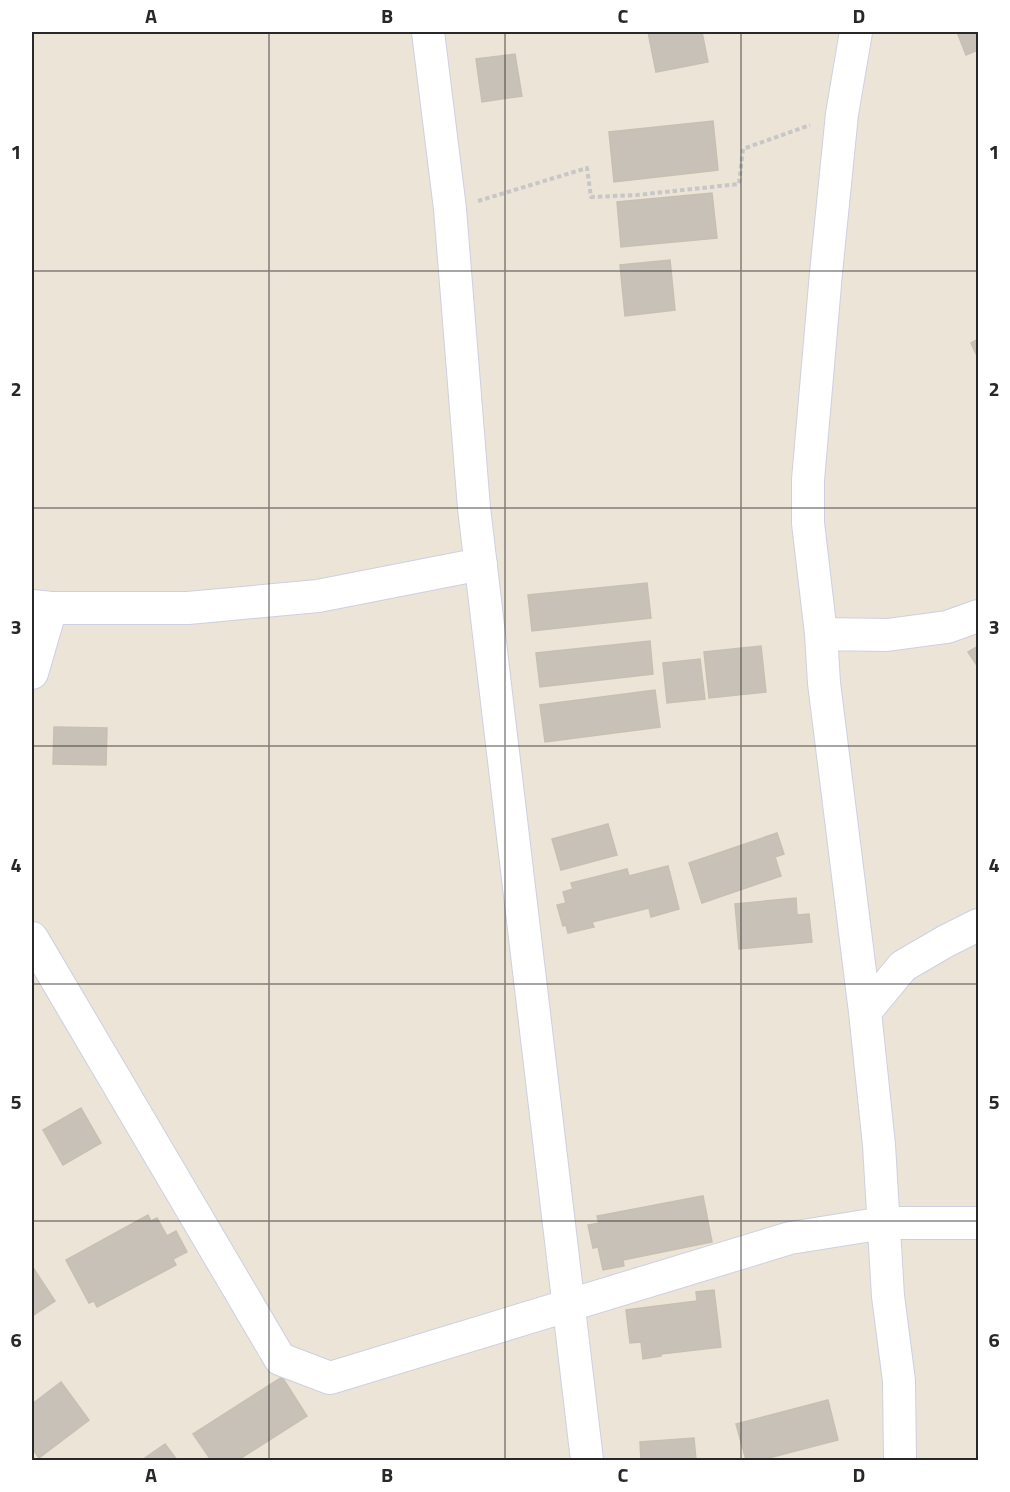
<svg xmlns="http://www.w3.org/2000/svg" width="1010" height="1492" viewBox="0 0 1010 1492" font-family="'Titillium Web',sans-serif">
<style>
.building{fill:#c7c1b7;stroke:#c7c0b1;stroke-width:1.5}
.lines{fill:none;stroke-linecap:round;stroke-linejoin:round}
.street-casing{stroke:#cdd0e2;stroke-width:34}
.path{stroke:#c7c7c7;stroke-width:4;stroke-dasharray:4.5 3;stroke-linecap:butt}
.street{stroke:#fff;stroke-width:32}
.grid{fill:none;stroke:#282828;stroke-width:1.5;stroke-opacity:0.55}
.neatline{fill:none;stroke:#282828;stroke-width:2}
.grid-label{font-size:20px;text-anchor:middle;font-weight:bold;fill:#282828}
</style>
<rect width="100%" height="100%" fill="#ece4d7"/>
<path class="building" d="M648,32H702L708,62L656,72Z
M957,32H978V50L966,55Z
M515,54L522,96L482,102L476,59Z
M713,121L718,170L614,182L609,132Z
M712,193L717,238L621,247L617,202Z
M670,260L675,310L625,316L620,265Z
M978,339V358L971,343Z
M647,583L651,618L532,631L528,595Z
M650,641L653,674L540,687L536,653Z
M761,646L766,692L709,698L704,652Z
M978,646V667L968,652Z
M700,659L705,699L667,703L663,663Z
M655,690L660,727L545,742L540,705Z
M54,727L107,728L106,765L53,764Z
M608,824L617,855L561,870L552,839Z
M777,833L784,854L775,857L781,876L702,903L689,863Z
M668,866L679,909L651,917L649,908L592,922L594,927L568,933L566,925L563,926L557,905L566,903L563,892L573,889L571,883L627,869L629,876Z
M796,898L797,915L809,914L812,942L739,949L735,904Z
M81,1108L101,1143L63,1165L43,1130Z
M703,1196L712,1242L623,1260L624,1266L603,1270L598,1247L593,1248L588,1225L599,1223L597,1216Z
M148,1215L151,1221L157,1218L167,1236L176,1231L187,1252L173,1259L176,1265L97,1307L94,1301L89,1303L66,1260Z
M32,1266L55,1301L32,1316Z
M714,1290L721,1347L661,1354V1356L643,1359L641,1342L630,1343L626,1310L697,1301L696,1292Z
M282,1377L307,1416L238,1460H211L193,1434Z
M61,1382L89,1420L39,1458L32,1448V1404Z
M828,1400L838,1440L761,1460H746L736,1424Z
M694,1438L696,1460H641L640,1442Z
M165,1444L177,1460H142Z"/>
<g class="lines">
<defs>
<path id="street" d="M428,32L450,209L474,508L587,1460
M856,32L842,114L826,273L808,480V523L821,634L824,683L865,1012L879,1145L888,1296L899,1381L900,1460
M32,606L51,608H188L318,596L481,564
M821,634L887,635L947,627L978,616
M32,673L51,608
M32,938L280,1359L330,1378L790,1238L884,1223H978
M865,1012L903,966L946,941L978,925"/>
</defs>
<use href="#street" class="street-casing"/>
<path class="path" d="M478,201L587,168L591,197L637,195L739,184L743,149L810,125"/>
<use href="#street" class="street"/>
</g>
<path class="grid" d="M269,32V1460M505,32V1460M741,32V1460M32,271H978M32,508H978M32,746H978M32,984H978M32,1221H978"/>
<rect width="1010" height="1492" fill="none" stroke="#ffffff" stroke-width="66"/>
<rect x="33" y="33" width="944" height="1426" class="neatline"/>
<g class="grid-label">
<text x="151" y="23">A</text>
<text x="387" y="23">B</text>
<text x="623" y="23">C</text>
<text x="859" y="23">D</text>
<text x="16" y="159">1</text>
<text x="994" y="159">1</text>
<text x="16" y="396">2</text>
<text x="994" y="396">2</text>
<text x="16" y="634">3</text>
<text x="994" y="634">3</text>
<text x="16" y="872">4</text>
<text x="994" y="872">4</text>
<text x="16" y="1109">5</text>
<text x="994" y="1109">5</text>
<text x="16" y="1347">6</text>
<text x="994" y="1347">6</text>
<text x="151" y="1482">A</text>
<text x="387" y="1482">B</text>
<text x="623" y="1482">C</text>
<text x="859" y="1482">D</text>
</g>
</svg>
